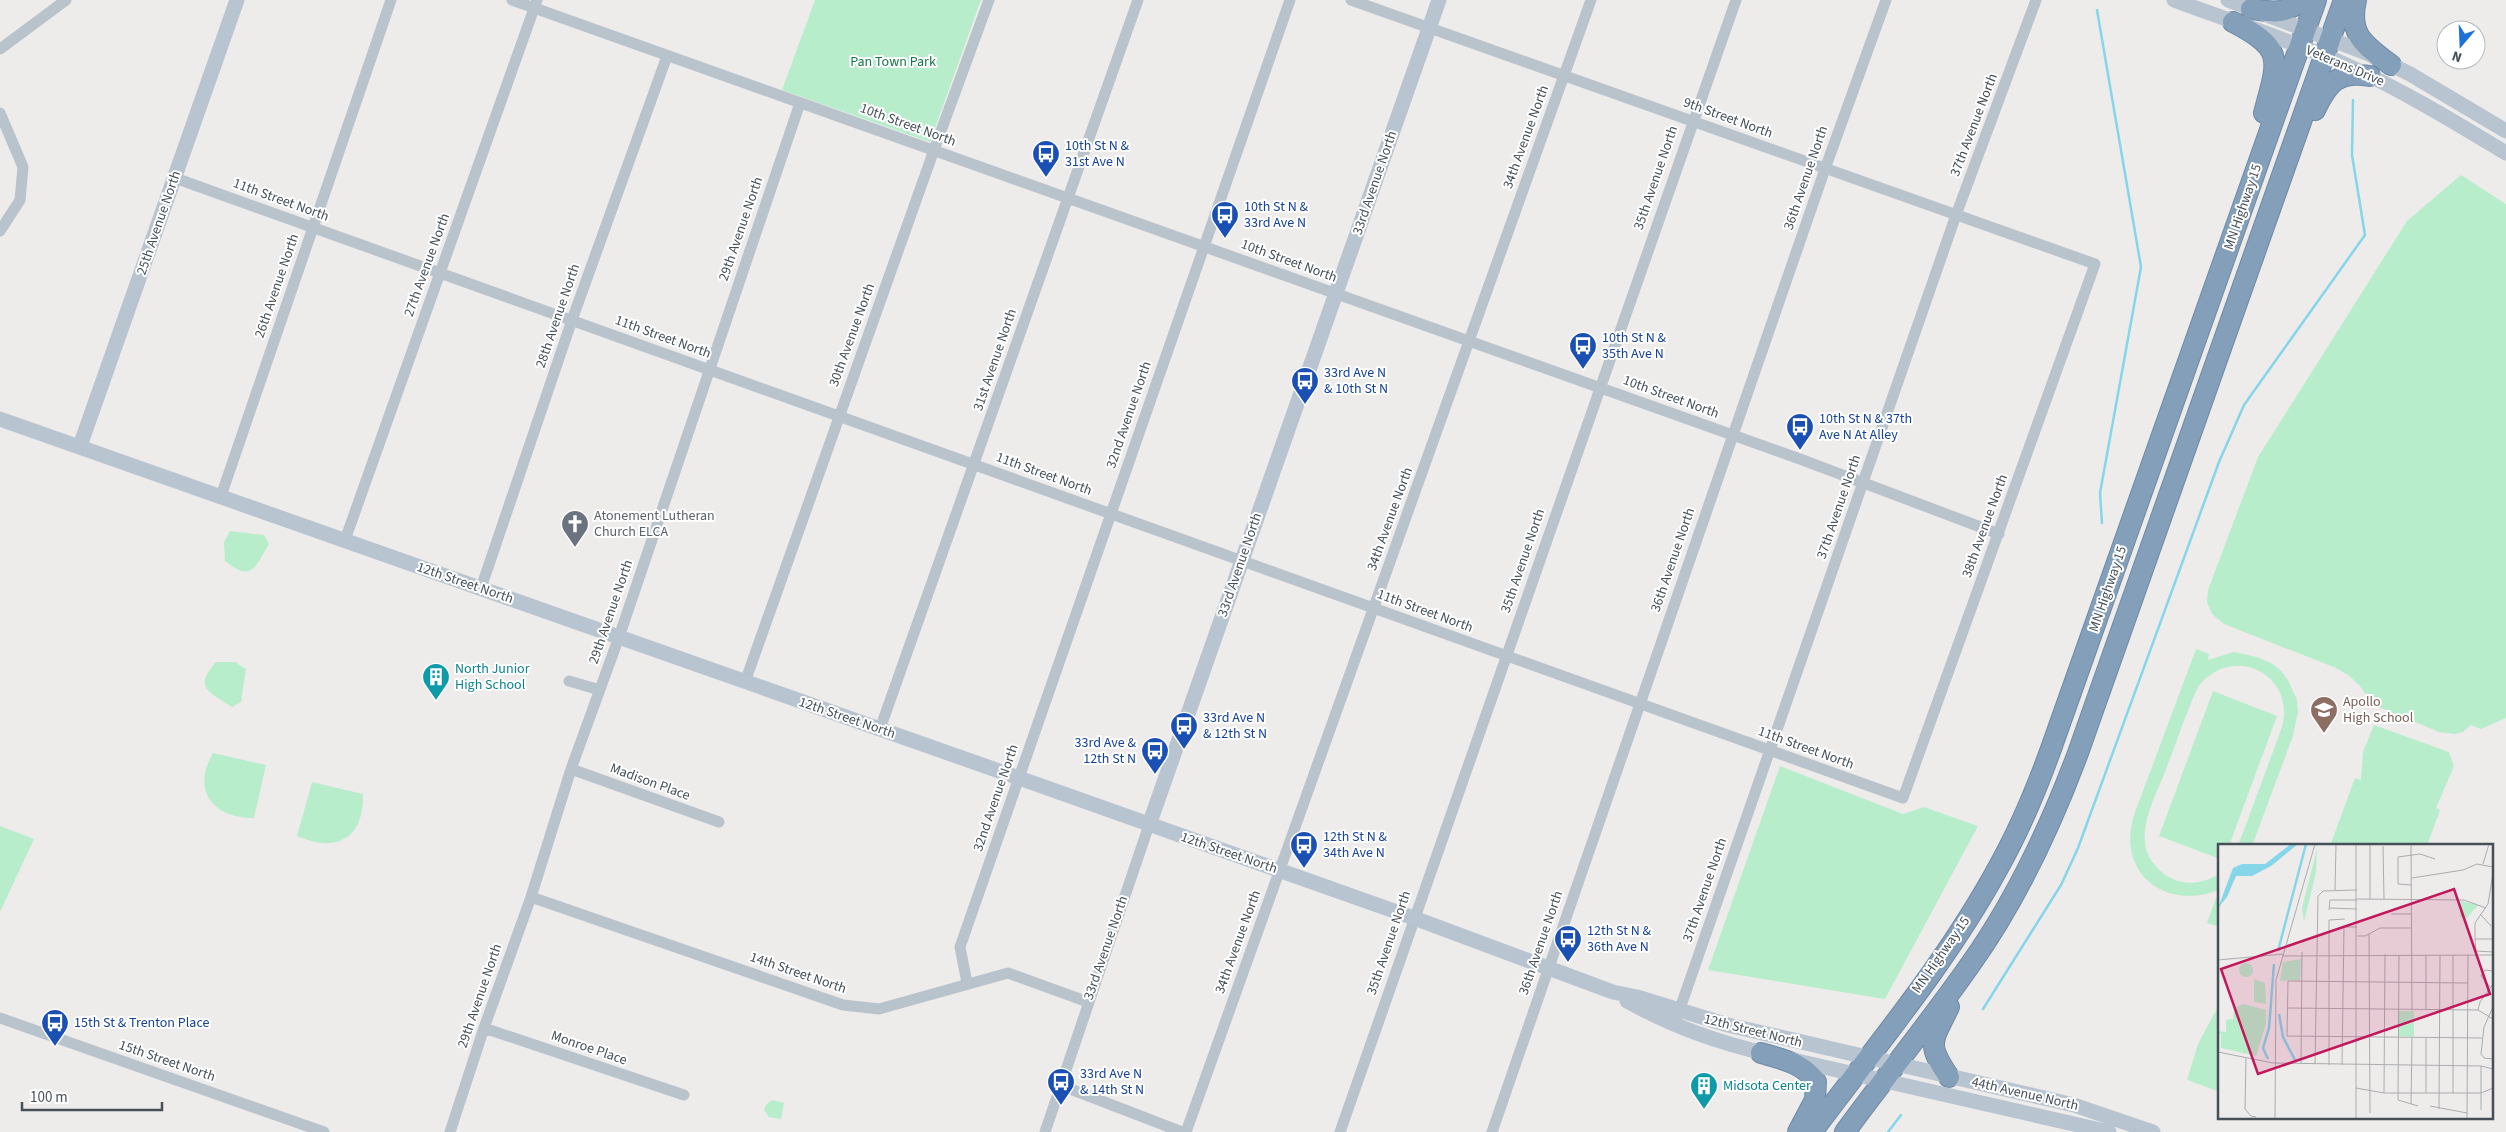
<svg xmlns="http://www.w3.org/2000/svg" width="2506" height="1132" viewBox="0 0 2506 1132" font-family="'Source Sans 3',sans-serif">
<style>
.green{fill:#b8edcc}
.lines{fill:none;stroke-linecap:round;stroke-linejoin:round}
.stream{stroke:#86d6e9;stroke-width:2.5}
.highway-casing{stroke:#6e8aa6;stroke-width:22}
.street{stroke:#b9c3cb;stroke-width:11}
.secondary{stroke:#b8c4d0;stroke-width:15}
.highway{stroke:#839fba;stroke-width:20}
.labels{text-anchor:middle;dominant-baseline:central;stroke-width:4;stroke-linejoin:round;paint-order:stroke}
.park-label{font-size:14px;fill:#177745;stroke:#fff}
.street-label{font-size:14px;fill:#444f58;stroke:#fff}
.transit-label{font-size:14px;fill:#164399;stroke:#fff;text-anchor:start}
.worship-label{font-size:14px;fill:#5b616d;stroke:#fff;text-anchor:start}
.culture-label{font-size:14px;fill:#0d838f;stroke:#fff;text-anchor:start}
.education-label{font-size:14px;fill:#785e54;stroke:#fff;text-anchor:start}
.inset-river{fill:none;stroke:#86d6e9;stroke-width:2.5}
.inset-road{fill:none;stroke:#aaadb0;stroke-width:1}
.view{fill:#c2185b;fill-opacity:0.15;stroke:#c2185b;stroke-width:2.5}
.inset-edge{fill:none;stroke:#444f58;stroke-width:2.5}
</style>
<rect width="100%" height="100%" fill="#eeebeb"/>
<path class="green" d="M815,0H981L930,142L782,90Z
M2461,175L2506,204V718L2481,729L2471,725L2463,732L2455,734L2439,732L2374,705L2359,685L2348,675L2336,668L2224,624L2212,614L2207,602L2208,590L2258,457L2407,221Z
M230,531L264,535L269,544C255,567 252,583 225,561L224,542Z
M2196,649L2209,654L2208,660L2234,652L2257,657L2273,664L2281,671L2288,680L2297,700L2298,712L2293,736L2252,846H2238L2281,730C2299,676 2233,641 2198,687C2186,713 2177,741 2166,769C2158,791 2143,817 2145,841C2145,857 2159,873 2173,879C2189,886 2206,883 2220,873V927L2207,923L2219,890C2165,911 2116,873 2134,815Z
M216,662H235L246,669L241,702L232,707C209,692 193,688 216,662Z
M2213,691L2277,716L2229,846H2220V859L2159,836Z
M2374,725L2449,752L2454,766L2436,808L2440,810L2427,846H2339L2331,843L2355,778L2361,780L2363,752Z
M213,753L266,765L254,818C213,818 191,791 213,753Z
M1780,766L1903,814L1924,807L1978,826L1885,999L1708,970Z
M312,782L363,794C364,840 336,853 297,836Z
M0,826L34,839L0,912Z
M2220,1003V1092L2187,1080L2198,1044Z
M772,1100L784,1103L781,1119L769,1117L764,1110L766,1105Z"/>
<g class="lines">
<path class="stream" d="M2097,10L2141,267L2100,493L2102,523
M1983,1009L2061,885L2078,848L2219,462L2244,405L2365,235L2352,155L2353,100
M1888,1132L1901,1115"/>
<defs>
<path id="highway" d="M2356,0C2348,36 2365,45 2391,65
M2251,9C2269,12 2287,15 2301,0
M2233,22C2286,49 2278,60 2264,113
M2315,110C2328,83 2338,70 2370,76
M1761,1053C1782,1059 1803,1063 1816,1082L1815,1100L1798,1132
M1949,1077C1926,1043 1932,1042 1949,1007
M1812,1132C1876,1046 1947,962 1998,868C2020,829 2037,788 2052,746L2316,0
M1845,1132C1886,1076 1930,1022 1970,965C2017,899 2050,828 2078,753L2344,0"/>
</defs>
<use href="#highway" class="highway-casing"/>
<path class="street" d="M512,0L1800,459L1999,534
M0,49L66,0
M0,113L23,167L20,200L0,231
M175,178L1903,798L2095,264L1351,0
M221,496L391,0
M345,540L537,0
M481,588L572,320L667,56
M569,681L600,690
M745,682L934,150L989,0
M880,729L1138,0
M571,769L719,822
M531,897L843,1005L879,1009L1008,973L1088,1002
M967,983L960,947L1290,0
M1677,1017L1956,215L2036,0
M0,1018L324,1132
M484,1028L684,1095
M1060,1085L1182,1132
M450,1132L484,1028L531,897L571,769L619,637L800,103
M1045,1132L1149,825
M1186,1132L1591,0
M1340,1132L1736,0
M1492,1132L1825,169L1886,0"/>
<path class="secondary" d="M2174,0C2230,21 2287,39 2342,63C2399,88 2453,121 2506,153
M2228,0L2369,54L2410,74L2506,131
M0,419L1019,778L1414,918L1613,992L1637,997L1728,1025L2074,1105L2153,1132
M80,446L237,0
M1149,825L1439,0
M1627,1001C1676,1028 1717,1042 1771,1055
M1793,1060L2109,1132"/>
<use href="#highway" class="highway"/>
</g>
<defs>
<symbol id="bus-pin" viewBox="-11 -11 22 30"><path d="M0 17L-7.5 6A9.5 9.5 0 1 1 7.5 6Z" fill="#1a4fb4" stroke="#fff"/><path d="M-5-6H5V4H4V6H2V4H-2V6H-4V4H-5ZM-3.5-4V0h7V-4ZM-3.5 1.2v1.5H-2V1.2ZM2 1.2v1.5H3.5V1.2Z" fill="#fff"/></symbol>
<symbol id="church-pin" viewBox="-11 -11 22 30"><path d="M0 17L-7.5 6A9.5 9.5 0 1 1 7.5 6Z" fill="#6b7280" stroke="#fff"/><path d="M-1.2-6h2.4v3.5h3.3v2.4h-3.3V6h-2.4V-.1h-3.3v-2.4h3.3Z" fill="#fff"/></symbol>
<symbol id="building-pin" viewBox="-11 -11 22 30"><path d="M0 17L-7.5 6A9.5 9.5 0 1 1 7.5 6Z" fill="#0f9aa8" stroke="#fff"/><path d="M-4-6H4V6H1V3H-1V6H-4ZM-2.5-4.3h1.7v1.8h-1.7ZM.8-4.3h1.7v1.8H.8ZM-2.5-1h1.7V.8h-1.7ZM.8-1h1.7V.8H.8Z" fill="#fff"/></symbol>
<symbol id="school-pin" viewBox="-11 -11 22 30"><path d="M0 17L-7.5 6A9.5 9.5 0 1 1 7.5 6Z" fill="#8d6e63" stroke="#fff"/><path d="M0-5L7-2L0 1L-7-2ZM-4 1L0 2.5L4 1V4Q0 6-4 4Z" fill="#fff"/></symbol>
</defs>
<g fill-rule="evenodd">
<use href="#bus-pin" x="1030" y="138" width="32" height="43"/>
<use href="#bus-pin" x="1209" y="199" width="32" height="43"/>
<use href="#bus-pin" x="1567" y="330" width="32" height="43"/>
<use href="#bus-pin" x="1289" y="365" width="32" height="43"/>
<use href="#bus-pin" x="1784" y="411" width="32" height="43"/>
<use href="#church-pin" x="559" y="508" width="32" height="43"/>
<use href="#building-pin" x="420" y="661" width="32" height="43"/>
<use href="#school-pin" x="2308" y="694" width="32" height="43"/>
<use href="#bus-pin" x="1168" y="710" width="32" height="43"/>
<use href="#bus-pin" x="1139" y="735" width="32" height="43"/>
<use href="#bus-pin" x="1288" y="829" width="32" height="43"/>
<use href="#bus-pin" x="1552" y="923" width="32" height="43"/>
<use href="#bus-pin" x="39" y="1007" width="32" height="43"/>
<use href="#bus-pin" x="1045" y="1066" width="32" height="43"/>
<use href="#building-pin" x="1688" y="1070" width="32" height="43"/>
</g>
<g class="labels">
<g class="park-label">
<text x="893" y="62">Pan Town Park</text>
</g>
<g class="street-label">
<text transform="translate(2345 66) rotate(23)">Veterans Drive</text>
<text transform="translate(1728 118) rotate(20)">9th Street North</text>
<text transform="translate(908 125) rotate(20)">10th Street North</text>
<text transform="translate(1974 125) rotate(-69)">37th Avenue North</text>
<text transform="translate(1526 137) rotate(-70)">34th Avenue North</text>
<text transform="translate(1656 178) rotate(-71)">35th Avenue North</text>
<text transform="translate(1806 178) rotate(-71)">36th Avenue North</text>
<text transform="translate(1375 183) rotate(-71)">33rd Avenue North</text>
<text transform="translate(281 200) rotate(20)">11th Street North</text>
<text transform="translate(2243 207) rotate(-71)">MN Highway 15</text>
<text transform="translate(159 223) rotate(-71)">25th Avenue North</text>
<text transform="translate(741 229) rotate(-71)">29th Avenue North</text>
<text transform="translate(1289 261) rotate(20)">10th Street North</text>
<text transform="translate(427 265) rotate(-70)">27th Avenue North</text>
<text transform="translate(277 286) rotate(-71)">26th Avenue North</text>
<text transform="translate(558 316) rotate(-71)">28th Avenue North</text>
<text transform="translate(852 335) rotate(-70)">30th Avenue North</text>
<text transform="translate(663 337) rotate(20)">11th Street North</text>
<text transform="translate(995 360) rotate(-71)">31st Avenue North</text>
<text transform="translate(1671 397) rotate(20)">10th Street North</text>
<text transform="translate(1129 415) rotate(-71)">32nd Avenue North</text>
<text transform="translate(1044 474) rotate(20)">11th Street North</text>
<text transform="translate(1839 507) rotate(-71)">37th Avenue North</text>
<text transform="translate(1390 519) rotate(-70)">34th Avenue North</text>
<text transform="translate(1985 526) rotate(-70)">38th Avenue North</text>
<text transform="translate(1673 560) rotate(-71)">36th Avenue North</text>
<text transform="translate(1523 561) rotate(-71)">35th Avenue North</text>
<text transform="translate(1240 565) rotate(-71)">33rd Avenue North</text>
<text transform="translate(465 583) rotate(19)">12th Street North</text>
<text transform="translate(2108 589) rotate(-71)">MN Highway 15</text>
<text transform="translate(1425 611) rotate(20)">11th Street North</text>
<text transform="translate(611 612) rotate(-71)">29th Avenue North</text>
<text transform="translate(847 718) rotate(19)">12th Street North</text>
<text transform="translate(1806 748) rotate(20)">11th Street North</text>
<text transform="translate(650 782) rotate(20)">Madison Place</text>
<text transform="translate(996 798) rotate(-71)">32nd Avenue North</text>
<text transform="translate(1229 853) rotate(19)">12th Street North</text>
<text transform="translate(1705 890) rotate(-71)">37th Avenue North</text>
<text transform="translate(1238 942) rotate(-70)">34th Avenue North</text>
<text transform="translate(1389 943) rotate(-71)">35th Avenue North</text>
<text transform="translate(1541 943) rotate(-71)">36th Avenue North</text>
<text transform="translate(1106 948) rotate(-71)">33rd Avenue North</text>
<text transform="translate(1941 955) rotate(-55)">MN Highway 15</text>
<text transform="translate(798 973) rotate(19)">14th Street North</text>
<text transform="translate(480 996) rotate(-71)">29th Avenue North</text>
<text transform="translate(1753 1031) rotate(14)">12th Street North</text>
<text transform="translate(589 1048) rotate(19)">Monroe Place</text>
<text transform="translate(167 1061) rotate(19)">15th Street North</text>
<text transform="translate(2025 1094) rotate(13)">44th Avenue North</text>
</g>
<g class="transit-label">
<text x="1065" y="146">10th St N &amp;<tspan x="1065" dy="16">31st Ave N</tspan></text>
<text x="1244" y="207">10th St N &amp;<tspan x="1244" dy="16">33rd Ave N</tspan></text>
<text x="1602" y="338">10th St N &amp;<tspan x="1602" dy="16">35th Ave N</tspan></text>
<text x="1324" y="373">33rd Ave N<tspan x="1324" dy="16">&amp; 10th St N</tspan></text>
<text x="1819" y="419">10th St N &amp; 37th<tspan x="1819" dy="16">Ave N At Alley</tspan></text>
<text x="1203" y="718">33rd Ave N<tspan x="1203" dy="16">&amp; 12th St N</tspan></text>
<text x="1136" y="743" text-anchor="end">33rd Ave &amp;<tspan x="1136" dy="16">12th St N</tspan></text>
<text x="1323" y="837">12th St N &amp;<tspan x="1323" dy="16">34th Ave N</tspan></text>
<text x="1587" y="931">12th St N &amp;<tspan x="1587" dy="16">36th Ave N</tspan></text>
<text x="74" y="1023">15th St &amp; Trenton Place</text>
<text x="1080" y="1074">33rd Ave N<tspan x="1080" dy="16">&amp; 14th St N</tspan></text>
</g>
<g class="worship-label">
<text x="594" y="516">Atonement Lutheran<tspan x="594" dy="16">Church ELCA</tspan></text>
</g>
<g class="culture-label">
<text x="455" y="669">North Junior<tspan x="455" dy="16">High School</tspan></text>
<text x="1723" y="1086">Midsota Center</text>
</g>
<g class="education-label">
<text x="2343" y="702">Apollo<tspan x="2343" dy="16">High School</tspan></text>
</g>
</g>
<g transform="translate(2218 844)">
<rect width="275" height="275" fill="#eeebeb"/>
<path d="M243,57L260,61L249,74L242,73ZM83,115L82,136L62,137L65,118ZM21 126a7 7 0 1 1 14 0a7 7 0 1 1-14 0ZM36,135L47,139L48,160L36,158ZM26,160L48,166V180L38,212L3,204V190H0V176V187L8,188V176L15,175L16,164ZM181,167H196V193L181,192Z" fill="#b8edcc"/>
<path d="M99,5L98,28L86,78L84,64Z" fill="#b8edcc"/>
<path d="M73,0H80L53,22L34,32H18L9,53L0,64L15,24L24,20H47Z" fill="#86d6e9"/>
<path class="inset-river" d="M60,107L88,0M61,170L65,193L77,216M50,215L45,204L51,184L56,120"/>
<path class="inset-road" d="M138,0V275M152,0V55M193,0L194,166M165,2L166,55M265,20L271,0M275,29L270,60L257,79V95L258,107L275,108M194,34L245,26L259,20L275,23M194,41L180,40V13L202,10L217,15M117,46L118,0M139,55L246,56L268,64M111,64L139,65M111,66L112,56H139M173,70H194M262,70L273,82M151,90L152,269M139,92H147L162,84H194M257,95H275M181,111L180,256L200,262M235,111V249M65,112L275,111M0,116L66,110M250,139L70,137L69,192L264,194M272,143L263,132L267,126L275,127M275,163L266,183L263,210L266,214L275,215M70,164L260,166L275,175M208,166V111M260,166L262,158L275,140M0,208L55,219L263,222M28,214L27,265L33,272L38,273M83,220L84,108M97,220L100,52L105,47L139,46M111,221V76L127,75M124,221L126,83H139M138,244L166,249H263L275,244M166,249L167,110M208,249V194M193,260L194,194M212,262L249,269M221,265L222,111M263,266V222L275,225M57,275L58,136L97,0M249,275L250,111"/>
<path class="view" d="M236,45L272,150L40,230L3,125Z"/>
<rect width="275" height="275" class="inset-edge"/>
</g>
<g transform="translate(2461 45) rotate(199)"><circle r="24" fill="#ffffff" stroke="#b4b9bc"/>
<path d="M0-4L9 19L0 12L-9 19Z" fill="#1b71d8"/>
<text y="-8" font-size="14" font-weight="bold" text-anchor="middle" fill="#444f58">N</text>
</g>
<path d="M22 1102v8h140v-8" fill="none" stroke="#444f58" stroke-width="2.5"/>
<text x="30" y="1102" font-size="15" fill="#444f58" stroke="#ffffff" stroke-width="4" paint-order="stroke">100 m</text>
</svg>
